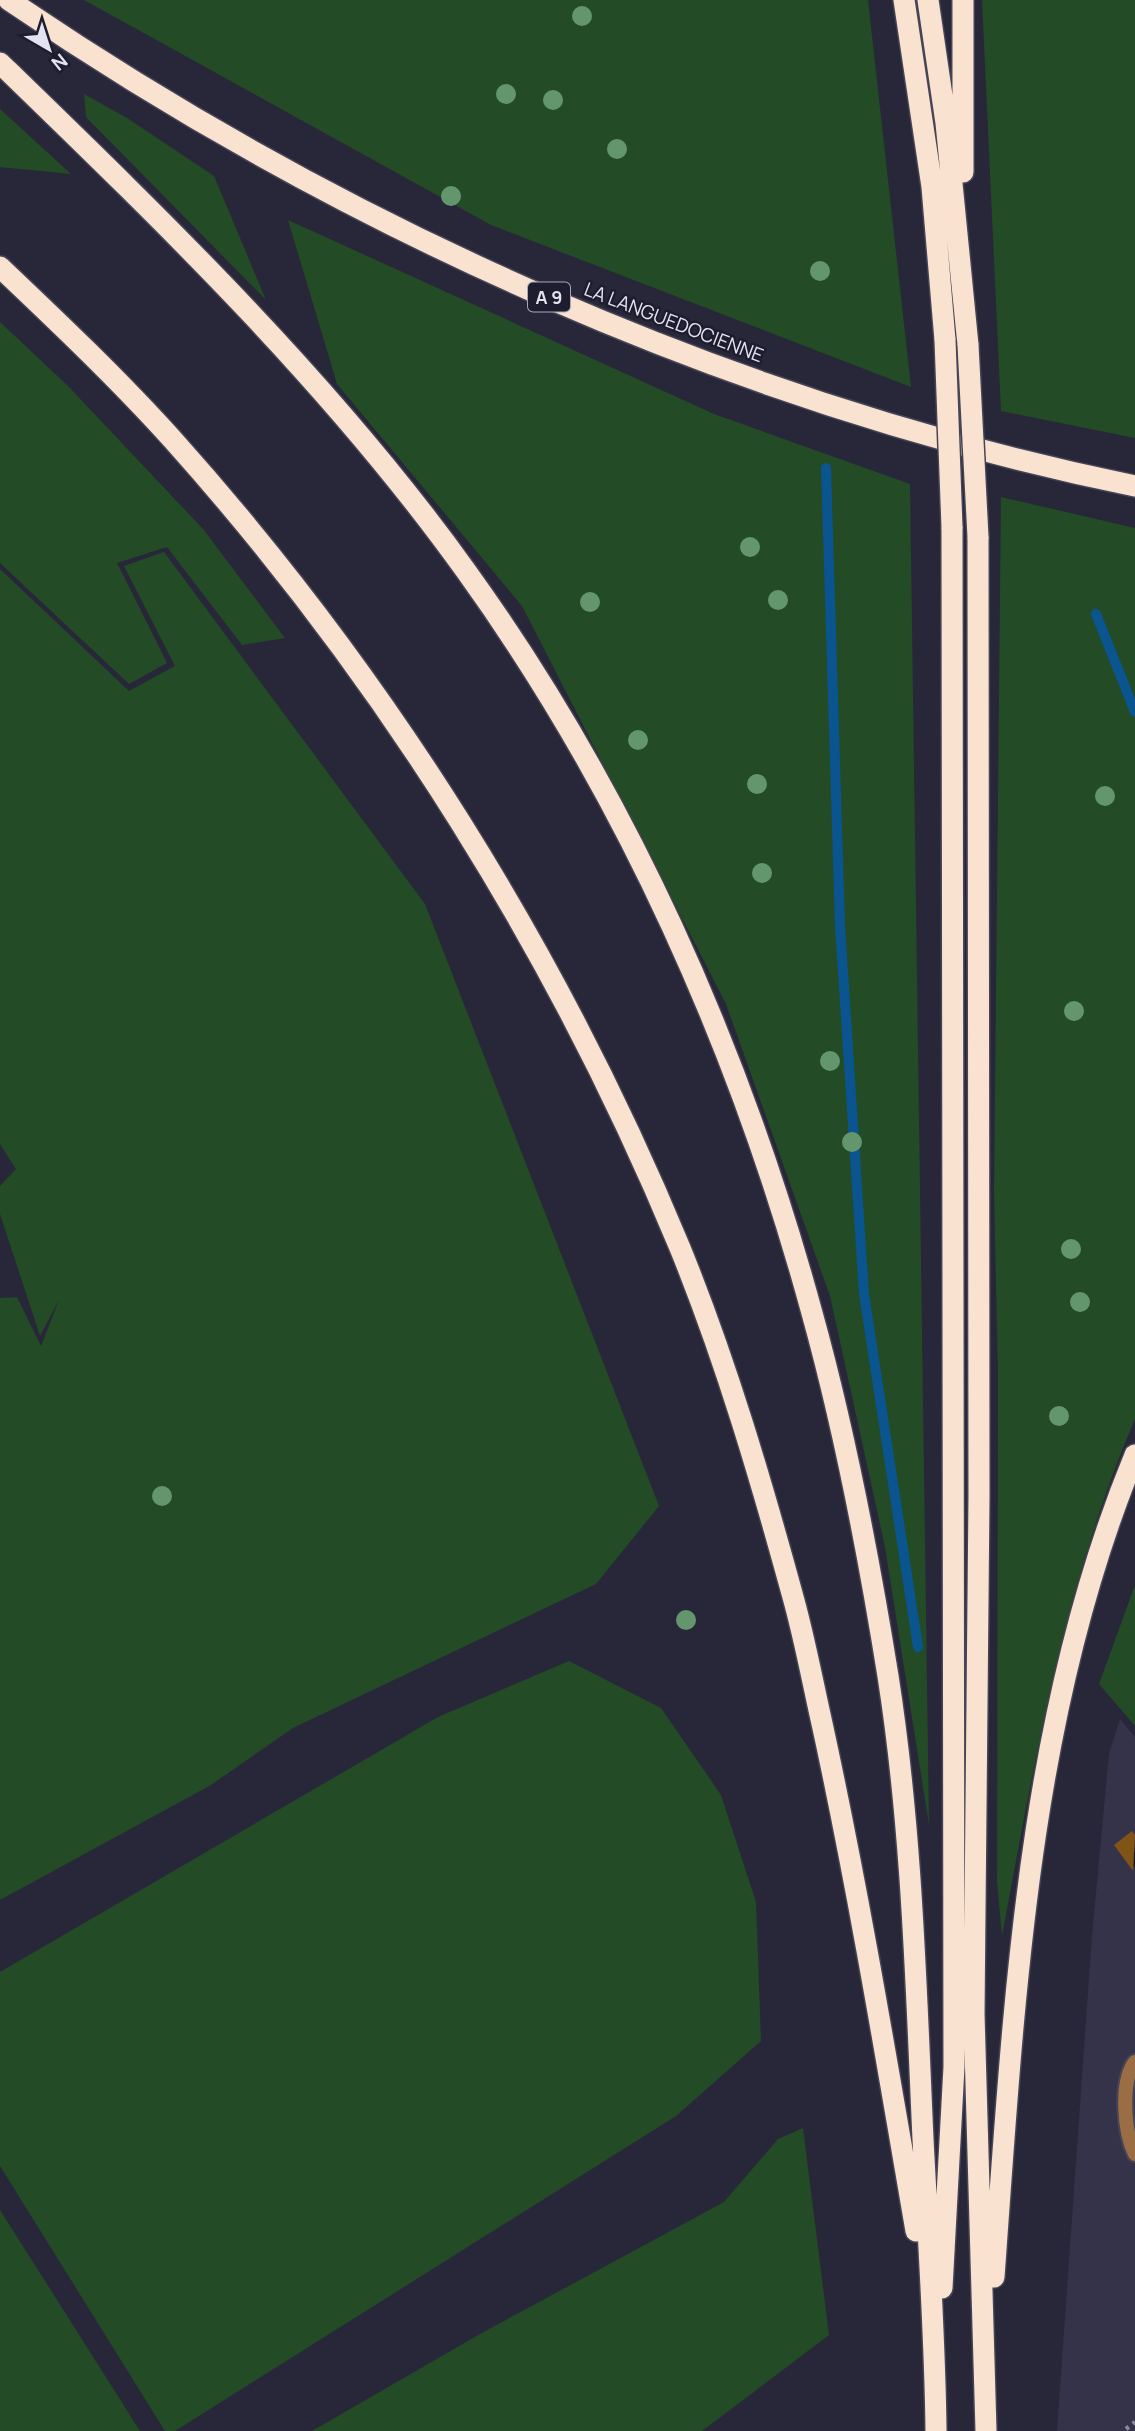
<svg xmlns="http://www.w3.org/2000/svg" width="1135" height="2431" viewBox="0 0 1135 2431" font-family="Manrope,sans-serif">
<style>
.built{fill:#34334a}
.green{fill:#234b25}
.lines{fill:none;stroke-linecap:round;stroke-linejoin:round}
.stream{stroke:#0a5590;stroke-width:10}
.building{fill:#805217;filter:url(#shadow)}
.lane-casing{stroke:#464557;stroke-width:18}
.highway-casing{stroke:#464557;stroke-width:24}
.path{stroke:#8a8999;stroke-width:4.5;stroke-dasharray:3.5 5;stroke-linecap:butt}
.lane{stroke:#9a6d45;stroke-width:14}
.highway{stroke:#f9e2cf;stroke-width:21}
.highway-bridge-casing{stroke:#464557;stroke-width:24;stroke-linecap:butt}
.highway-bridge{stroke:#f9e2cf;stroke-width:21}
.tree{fill:#64966e}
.labels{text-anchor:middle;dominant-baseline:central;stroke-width:5;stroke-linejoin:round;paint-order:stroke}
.shield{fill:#1e1d2f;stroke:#a8a8b5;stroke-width:2}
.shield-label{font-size:18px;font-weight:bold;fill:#e3e3ef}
.street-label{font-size:19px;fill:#e3e3ef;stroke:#1e1d2f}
</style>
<defs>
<filter id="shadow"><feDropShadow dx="8" dy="4.5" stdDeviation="0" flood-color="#0009"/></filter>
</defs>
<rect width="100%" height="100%" fill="#28273a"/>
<path class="built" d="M1120,1719L1135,1737V2431H1057L1092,1936L1109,1754Z"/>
<path class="green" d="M84,0H868L911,387L491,225Z
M982,0H1135V438L1001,411Z
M84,94L127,118L214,176L266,300L86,117Z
M0,109L71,174L0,167Z
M288,220L714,414L910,484L929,1825L885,1547L830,1296L726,1004L522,606L337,384Z
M0,322L68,386L203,529L285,638L242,645L167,547L117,563L167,663L129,684L0,563Z
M1001,497L1135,528V1419C1064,1584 1035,1760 1002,1936L997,1882L998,1375L994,1192Z
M164,552L425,904L659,1506L596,1584L293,1728L211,1785L0,1900V1298L17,1297L41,1346L59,1300L40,1336L0,1214V1186L16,1169L0,1144V569L129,691L175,666L124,566Z
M1135,1585V1726L1099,1684Z
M569,1661L661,1708L721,1795L756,1902L761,2041L676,2116L175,2431H165L0,2166V1972L438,1717Z
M803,2128L829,2335L702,2431H312L480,2334L724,2202L778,2139Z
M0,2210L140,2431H0Z"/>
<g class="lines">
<path class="stream" d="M826,468L840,926L864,1294L918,1647
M1096,614L1135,712"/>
</g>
<path class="building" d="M1132,1831L1135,1835L1133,1871L1114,1845Z"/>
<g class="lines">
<defs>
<path id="lane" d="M1135,2062C1120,2082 1124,2132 1135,2154"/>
<path id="highway" d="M9,0C343,228 738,405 1135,486
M904,0L932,187L945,340
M928,0L946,123L968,345
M963,0V172
M0,63C165,223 332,384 466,571C626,793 740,1049 812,1313C844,1428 869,1558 888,1676C912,1829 916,1985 923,2139C928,2236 935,2334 936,2431
M0,267C59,323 119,380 173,440C386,678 558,953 680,1248C726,1361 761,1480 793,1597C805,1640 813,1684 823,1728C859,1894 887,2063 916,2231
M978,537L979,1496L974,2014L986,2431
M994,2277C1014,2002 1028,1713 1135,1455
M942,2288L954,2067L952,527"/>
</defs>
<use href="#lane" class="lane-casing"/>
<use href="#highway" class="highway-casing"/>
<path class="path" d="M1126,2429L1135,2422"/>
<use href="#lane" class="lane"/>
<use href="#highway" class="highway"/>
<defs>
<path id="highway-bridge" d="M945,340L952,527
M968,345L978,537"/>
</defs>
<use href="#highway-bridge" class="highway-bridge-casing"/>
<use href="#highway-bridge" class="highway-bridge"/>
</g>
<g class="tree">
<circle cx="582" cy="16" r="10"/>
<circle cx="506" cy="94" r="10"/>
<circle cx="553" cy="100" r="10"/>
<circle cx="617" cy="149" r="10"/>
<circle cx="451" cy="196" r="10"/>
<circle cx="820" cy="271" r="10"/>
<circle cx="750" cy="547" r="10"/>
<circle cx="778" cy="600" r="10"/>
<circle cx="590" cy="602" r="10"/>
<circle cx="638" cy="740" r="10"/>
<circle cx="757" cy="784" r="10"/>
<circle cx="1105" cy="796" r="10"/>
<circle cx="762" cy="873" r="10"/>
<circle cx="1074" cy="1011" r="10"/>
<circle cx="830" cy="1061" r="10"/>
<circle cx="852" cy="1142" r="10"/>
<circle cx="1071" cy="1249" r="10"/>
<circle cx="1080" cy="1302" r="10"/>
<circle cx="1059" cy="1416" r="10"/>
<circle cx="162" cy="1496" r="10"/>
<circle cx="686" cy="1620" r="10"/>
</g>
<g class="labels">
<rect class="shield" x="528" y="282.5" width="42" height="29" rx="5"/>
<g class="shield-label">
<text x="549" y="297">A 9</text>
</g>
<g class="street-label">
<text transform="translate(674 322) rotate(21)">LA LANGUEDOCIENNE</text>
</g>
</g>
<g transform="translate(49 49) rotate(141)" stroke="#1e1d2f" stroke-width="5" paint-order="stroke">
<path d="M0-5L12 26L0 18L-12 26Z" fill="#e3e3ef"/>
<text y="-10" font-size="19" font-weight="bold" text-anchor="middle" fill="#e3e3ef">N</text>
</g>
</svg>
